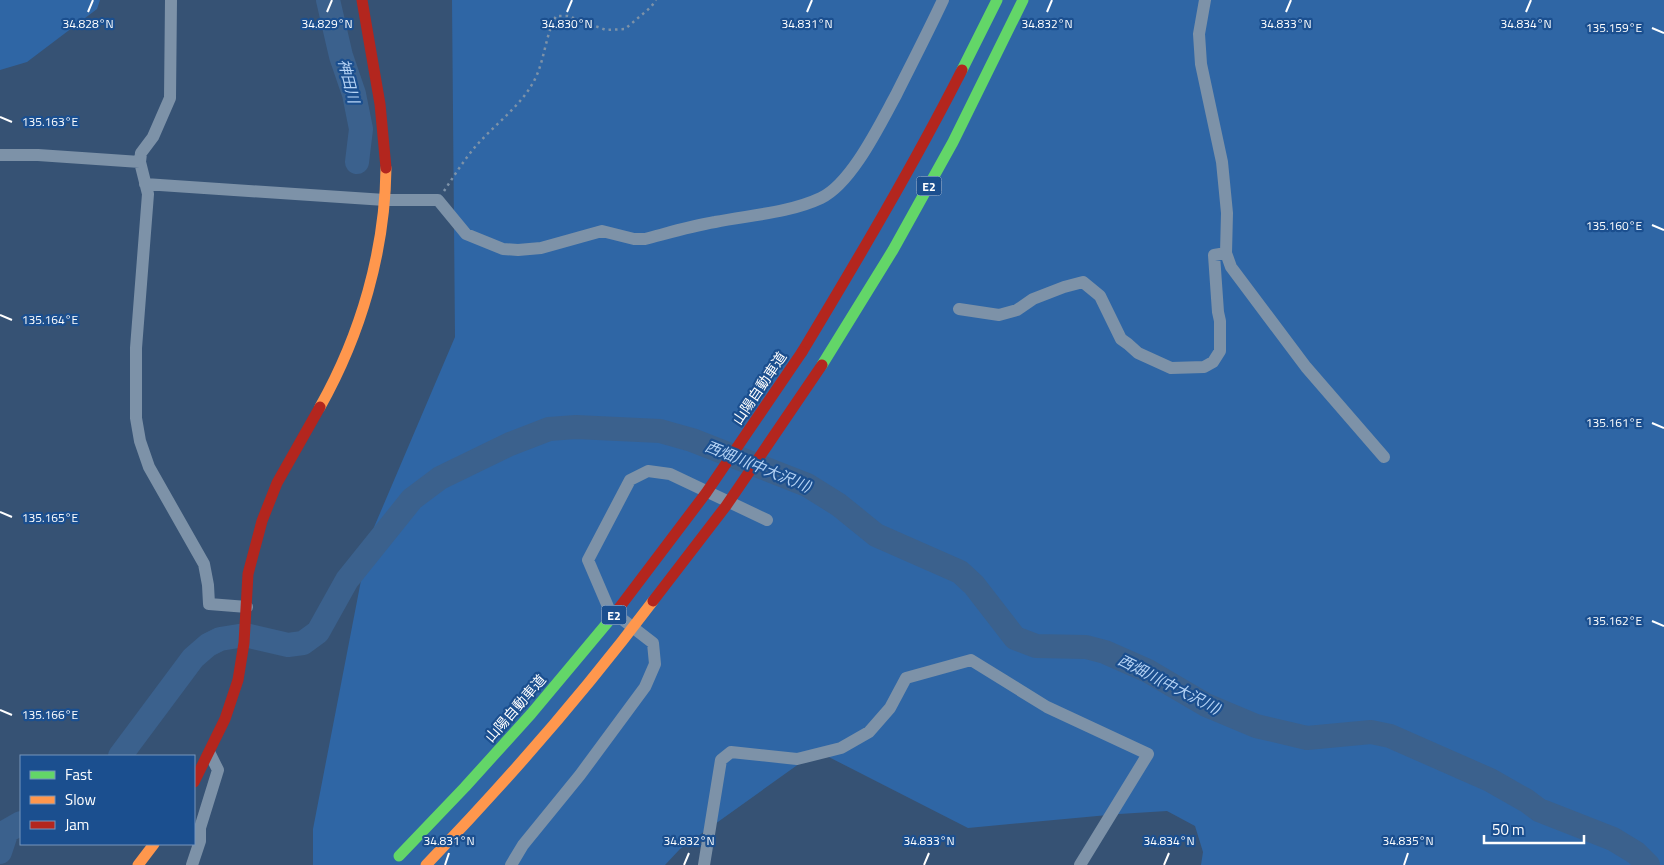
<svg xmlns="http://www.w3.org/2000/svg" width="1664" height="865" viewBox="0 0 1664 865" font-family="'Titillium Web','Noto Sans JP',sans-serif">
<style>
.green{fill:#2f66a5}
.lines{fill:none;stroke-linecap:round;stroke-linejoin:round}
.river{stroke:#3b618d;stroke-width:24}
.path{stroke:#7d92a8;stroke-width:2.5;stroke-dasharray:2.5 4;stroke-linecap:butt}
.street{stroke:#7d92a8;stroke-width:12}
.fast{stroke:#63d668;stroke-width:11}
.slow{stroke:#ff974d;stroke-width:11}
.jam{stroke:#b3261e;stroke-width:11}
.fast-bridge{stroke:#63d668;stroke-width:11}
.slow-bridge{stroke:#ff974d;stroke-width:11}
.jam-bridge{stroke:#b3261e;stroke-width:11}
.ticks{fill:none;stroke:#fff;stroke-width:2}
.labels{text-anchor:middle;dominant-baseline:central;stroke-width:4.5;stroke-linejoin:round;paint-order:stroke}
.shield{fill:#1b4f8f;stroke:#bbcadd;stroke-width:1}
.shield-label{font-size:12px;font-weight:bold;fill:#fff}
.street-label{font-size:14px;fill:#fff;stroke:#1b4f8f}
.water-label{font-size:15px;font-style:italic;fill:#b5d3f5;stroke:#1b4f8f}
.ticks-label{font-size:12px;text-anchor:middle;fill:#fff;stroke:#1b4f8f;stroke-width:4.5;stroke-linejoin:round;paint-order:stroke}
</style>
<rect width="100%" height="100%" fill="#365274"/>
<path class="green" d="M0,0H100L97,9L27,62L0,70Z
M452,0H1664V865H1201L1203,852L1195,826L1167,811L1119,814L968,828L817,751L680,849L665,865H313V829L369,539L455,337Z"/>
<g class="lines">
<path class="river" d="M328,0L341,56L354,94L361,129L357,162
M120,756L193,658L208,645L220,639L245,635L288,645L303,643L318,632L347,580L412,499L440,478L510,444L549,429L576,427L660,431L692,440L807,485L839,505L876,535L960,572L974,585L1015,638L1036,646L1086,647L1105,652L1148,671L1206,705L1256,726L1307,738L1371,732L1390,736L1490,780L1527,801L1539,810L1613,839L1636,853L1648,865
M0,852L7,831L21,823"/>
<path class="path" d="M444,191C454,176 464,160 475,147C494,125 520,107 534,81C545,60 545,36 556,16H568L606,30L625,29L651,7L656,0"/>
<path class="street" d="M171,0L170,98L153,137L141,153L140,162L148,194L136,348V418L140,441L149,467L204,564L208,585L209,604L247,607
M1205,0L1199,34L1201,64L1222,162L1227,213L1226,253L1231,267L1306,367L1384,457
M0,155H38L140,162
M145,184L385,200H438L466,234L503,249L518,250L541,248L602,231L634,239H645C668,233 691,226 715,222C750,215 789,213 821,198C852,183 880,124 896,95C912,63 928,32 943,0
M959,309L999,315L1017,310L1033,299L1064,287L1083,282L1100,296L1121,339L1128,344L1138,353L1171,368L1204,367L1213,362L1220,351V321L1218,312L1214,255L1226,253
M192,865L200,841V828L218,770L210,754
M511,865L523,845L580,775L645,687L655,664L653,643L609,609L588,560L630,480L648,471L670,474L767,520
M704,865L721,760L731,752L797,759L841,748L869,732L890,708L906,678L971,660L1047,707L1148,754L1080,865"/>
<path class="fast" d="M962,70L997,0
M822,365L893,250L953,142L1023,0"/>
<path class="slow" d="M320,407C361,334 385,251 386,168
M138,865L154,844"/>
<path class="jam" d="M362,0L380,104L386,168
M802,352C858,259 913,166 962,70
M194,782L225,719L238,680L244,643L248,574L262,521L277,483L320,407"/>
<path class="fast-bridge" d="M399,856L465,787L531,714L613,616"/>
<path class="slow-bridge" d="M426,865C507,781 583,694 653,601"/>
<path class="jam-bridge" d="M653,601L726,506L822,365
M613,616L706,493L802,352"/>
</g>
<path class="ticks" d="M88,12L93,0M327,12L332,0M567,12L572,0M807,12L812,0M1047,12L1052,0M1286,12L1291,0M1526,12L1531,0M1652,28L1664,33M0,117L12,122M1652,225L1664,230M0,315L12,320M1652,423L1664,428M0,512L12,517M1652,621L1664,626M0,710L12,715M445,865L449,853M684,865L689,853M924,865L929,853M1164,865L1169,853M1404,865L1408,853"/>
<g class="labels">
<g class="shield">
<rect x="916.5" y="176.5" width="25" height="19" rx="4"/>
<rect x="601.5" y="605.5" width="25" height="19" rx="4"/>
</g>
<g class="shield-label">
<text x="929" y="186">E2</text>
<text x="614" y="615">E2</text>
</g>
<g class="street-label">
<text transform="translate(759 388) rotate(-56)">山陽自動車道</text>
<text transform="translate(515 708) rotate(-49)">山陽自動車道</text>
</g>
<g class="water-label">
<text transform="translate(349 81) rotate(76)">神田川</text>
<text transform="translate(758 466) rotate(22)">西畑川(中大沢川)</text>
<text transform="translate(1169 684) rotate(27)">西畑川(中大沢川)</text>
</g>
</g>
<g class="ticks-label">
<text x="88" y="28">34.828°N</text>
<text x="327" y="28">34.829°N</text>
<text x="567" y="28">34.830°N</text>
<text x="807" y="28">34.831°N</text>
<text x="1047" y="28">34.832°N</text>
<text x="1286" y="28">34.833°N</text>
<text x="1526" y="28">34.834°N</text>
<text x="1614" y="32">135.159°E</text>
<text x="50" y="126">135.163°E</text>
<text x="1614" y="230">135.160°E</text>
<text x="50" y="324">135.164°E</text>
<text x="1614" y="427">135.161°E</text>
<text x="50" y="522">135.165°E</text>
<text x="1614" y="625">135.162°E</text>
<text x="50" y="719">135.166°E</text>
<text x="449" y="845">34.831°N</text>
<text x="689" y="845">34.832°N</text>
<text x="929" y="845">34.833°N</text>
<text x="1169" y="845">34.834°N</text>
<text x="1408" y="845">34.835°N</text>
</g>
<rect x="20" y="755" width="175" height="90" fill="#1b4f8f" stroke="#7695bc"/>
<rect x="30" y="771" width="25" height="8" fill="#63d668" stroke="#7695bc"/>
<text x="65" y="780" font-size="15" fill="#ffffff">Fast</text>
<rect x="30" y="796" width="25" height="8" fill="#ff974d" stroke="#7695bc"/>
<text x="65" y="805" font-size="15" fill="#ffffff">Slow</text>
<rect x="30" y="821" width="25" height="8" fill="#b3261e" stroke="#7695bc"/>
<text x="65" y="830" font-size="15" fill="#ffffff">Jam</text>
<path d="M1484 835v8h100v-8" fill="none" stroke="#ffffff" stroke-width="2.5"/>
<text x="1492" y="835" font-size="15" fill="#ffffff" stroke="#1b4f8f" stroke-width="4" paint-order="stroke">50 m</text>
</svg>
